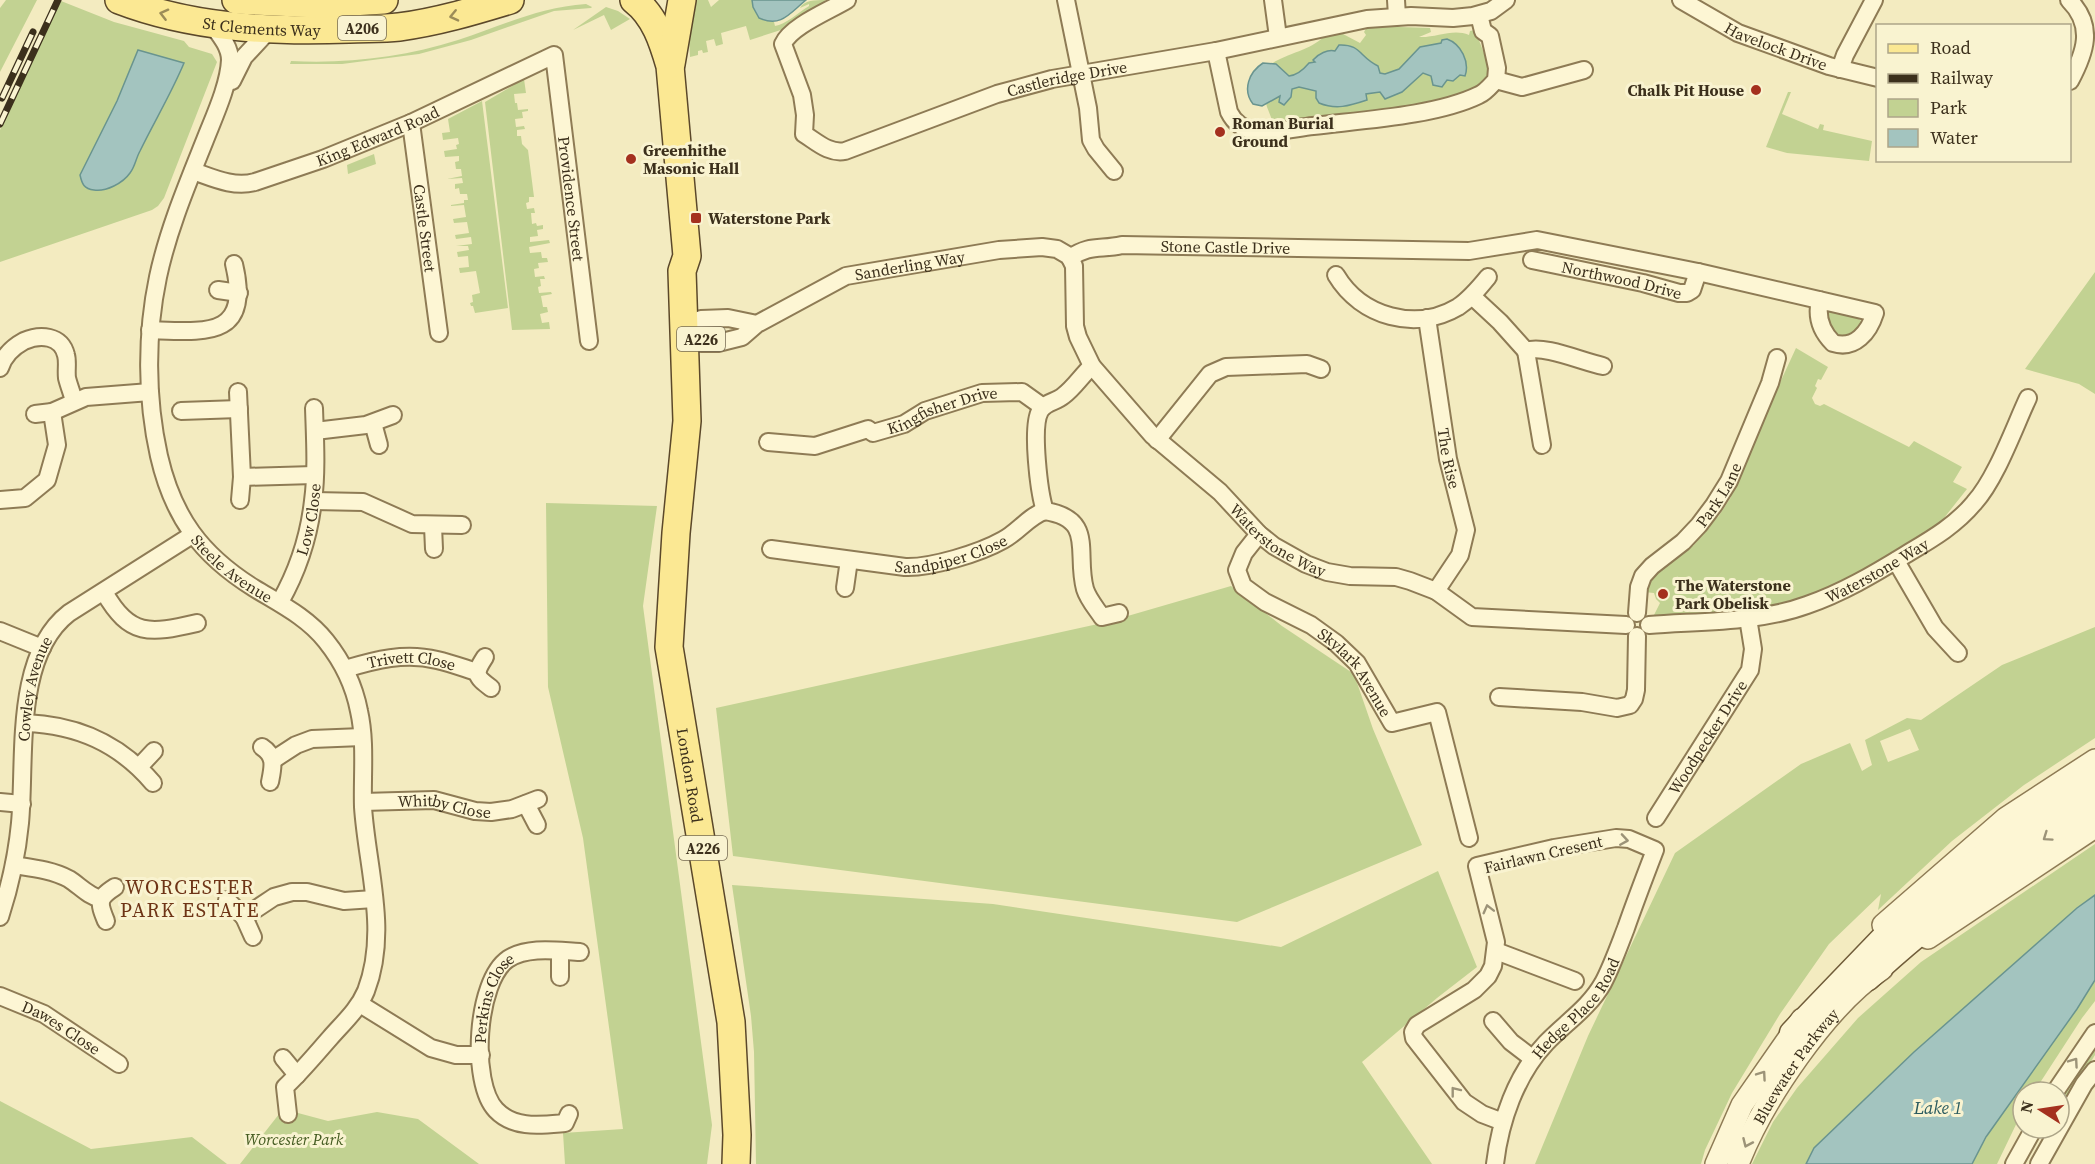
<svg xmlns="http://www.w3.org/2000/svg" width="2095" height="1164" viewBox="0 0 2095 1164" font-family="'Source Serif 4',serif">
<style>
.green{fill:#c2d292;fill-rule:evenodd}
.water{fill:#a3c4bf;stroke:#69948f;stroke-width:1.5}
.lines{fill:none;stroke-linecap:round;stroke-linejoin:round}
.minor-casing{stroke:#8e7b55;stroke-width:20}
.tertiary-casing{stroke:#8e7b55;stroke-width:24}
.secondary-casing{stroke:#705c39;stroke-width:27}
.primary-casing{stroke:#5b482a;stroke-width:30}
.minor{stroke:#fdf6d4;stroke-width:16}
.tertiary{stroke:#fdf6d4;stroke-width:21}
.secondary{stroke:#fdf6d4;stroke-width:24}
.primary{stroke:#fbe893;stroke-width:27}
.rail-casing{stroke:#3c301c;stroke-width:7}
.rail{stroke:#f9f3d0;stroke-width:4.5;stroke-dasharray:14;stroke-linecap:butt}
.oneway{stroke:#9c8c58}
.oneway2{stroke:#9c9378}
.poi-dot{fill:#a4301e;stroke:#f9f3d0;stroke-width:2}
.labels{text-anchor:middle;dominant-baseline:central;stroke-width:6;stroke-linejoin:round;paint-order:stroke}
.shield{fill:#f9f3d0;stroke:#756a52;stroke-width:1.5}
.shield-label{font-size:15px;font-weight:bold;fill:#3c301c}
.street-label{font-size:16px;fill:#3c301c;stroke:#f9f3d0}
.poi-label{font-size:16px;font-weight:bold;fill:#3c301c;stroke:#f9f3d0;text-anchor:start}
.park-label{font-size:16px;font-style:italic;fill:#445b20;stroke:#f9f3d0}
.water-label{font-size:18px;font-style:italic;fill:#295a5e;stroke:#f9f3d0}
.quarter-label{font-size:20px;letter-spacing:1.5px;fill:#6e3416;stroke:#f9f3d0}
</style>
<rect width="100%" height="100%" fill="#f3ebc0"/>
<path class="green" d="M6,0H37L0,72V8Z
M695,0H708L711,7L719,0H752L753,7L759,18L774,22L775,26C785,25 799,12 809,6V4L800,8C804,0 815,0 825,0L822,8L787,28L750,40L746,26L721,33L723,44L716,46L714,39L706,41L708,52L703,53L702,50L698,51V55L690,57L689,38Z
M61,1L114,22L184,41L189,47L212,54L217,62L164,198L158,206L152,210L0,262V130L47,27Z
M586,4L592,7L591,8L554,11L471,40L419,54L342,64H290L291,61C347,64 405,57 458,40C502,26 539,7 586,4Z
M606,7L618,11L630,19L611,30L604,15L573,30Z
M1394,22L1400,27L1430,28L1431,32L1419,37C1436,38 1453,28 1469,35L1470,31L1475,30L1487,61L1492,65L1490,74L1484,84L1457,101H1435L1423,107L1274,125L1267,107L1259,73C1266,68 1273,62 1280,59C1302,49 1318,47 1334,26L1343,34L1360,43L1366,35L1364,32L1367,27Z
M524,79L526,93L514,94L515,103H517L518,110L528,109V111L522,112L523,118L515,119L516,127L524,126L525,129L517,130V136H521L522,144L528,150L534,197H529V202L526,203L527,209L534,208L535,213H531L532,224L536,223L537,226L543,225V229L537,230L538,236L530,237V242L549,240L550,243L529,247L530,253L541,252L542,258H547L548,262L538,263L539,268L534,269L535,277L544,276L545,279H540L541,286L538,287L539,293L551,292L552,294L541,296L543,307H547L548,312L540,314L542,323L549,322L550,329L512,330L485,102Z
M1788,92H1791L1782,114L1818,129L1820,124L1824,125L1823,130L1872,141L1869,161L1787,153L1766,147Z
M482,101L508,308L475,313L473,306H471L470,303L473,302L472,295L480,293L476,271L460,273L459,268L469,267L468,256L458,257L457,252L469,250L468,246H456L472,244L471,237L456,239L455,235L469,233L467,222L454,223L453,219L466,217L464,205L451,206V205L464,203V200H468L467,194H460L459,188L455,189V184L463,183L462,178L447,179L462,176L461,169H456L455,162L459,161V156L445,157L444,151L457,149L456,145L459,144L458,138L443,140L442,133L450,132L448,119Z
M374,154L376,164L348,174L347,165Z
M2095,272V394L2079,384L2025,369Z
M1831,310L1857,317L1863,323L1860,332L1837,339L1824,314Z
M1796,348L1828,367L1821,380L1818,379L1815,386L1817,388L1812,398L1815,404L1820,406L1824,404L1909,447L1914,441L1962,467L1953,482L1967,489L1940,523L1889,558L1818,594L1753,610L1714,615L1665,617L1654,615L1660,603L1656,599L1654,593L1644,592L1646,581L1684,546H1693L1710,527V520L1718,517L1731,497L1730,491Z
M546,503L657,506L643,606L712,1125L707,1164H565L563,1133L623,1129L583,838L548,687Z
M1231,586L1282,626L1354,674L1373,729L1422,845L1237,922L733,856L716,708L1107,622Z
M2095,627V738L2024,785L1952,841L1878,910L1881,894L1829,944L1780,1014L1732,1093L1705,1150L1701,1164H1535L1588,1036L1675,853L1801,764L1850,743L1862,771L1872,765L1865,740L1907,718L1921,720L2002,665ZM1910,729L1919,750L1888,762L1880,741Z
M2095,844V895L2077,908L1914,1052L1814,1148L1806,1164H1752L1773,1122L1797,1088L1858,1018L1921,962Z
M1438,871L1477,967L1437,998L1362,1062L1432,1164H756L754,1052L751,1016L732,885L993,904L1281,947Z
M2095,980V1001L2082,1018L2034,1092H2023V1110L1997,1164H1972C2005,1098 2056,1042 2095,980Z
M2095,1045V1055L2059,1114V1101Z
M0,1101L91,1149L192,1137L227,1164H0Z
M283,1109L328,1121L377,1112L418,1119L479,1164H240Z"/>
<path class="water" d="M752,0H806C790,13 781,28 759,18L753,7Z
M1447,39C1461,44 1470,62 1465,76L1460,75L1453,81L1447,80L1442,87L1433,85L1431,76L1423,73L1402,92L1385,99L1380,92L1366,94L1367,100C1349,106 1336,110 1319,103L1316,98V91L1299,87L1292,89L1291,97L1284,105L1279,102L1280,96L1262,106L1253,104C1242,90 1249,72 1263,63L1276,64L1289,76C1298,75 1304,69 1309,63L1315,62L1313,60C1318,54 1328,49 1335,51L1339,45C1361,44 1359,57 1378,66L1380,73L1385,74L1399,69L1420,47L1441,43L1442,40Z
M138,50L184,63C171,94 154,122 140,151C136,158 135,167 130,173C123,183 106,192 94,190C84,189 82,184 80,175L117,101Z
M2095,895V980L2077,1009L1986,1137L1972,1164H1806L1814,1148L1914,1052L2077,908Z"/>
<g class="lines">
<defs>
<g id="minor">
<path id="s1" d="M847,0C829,11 791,26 783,44L802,95L805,115L804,134C817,142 829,154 845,151L997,94L1052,79L1216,51L1367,19L1411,16L1453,18L1473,16L1491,11L1506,0"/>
<path d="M1066,0L1088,108L1091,140L1096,149L1114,171"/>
<path d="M1273,0L1278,37"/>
<path d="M1396,0L1397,16"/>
<path id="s2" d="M1681,0L1738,33L1829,66L1878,78"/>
<path d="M2069,0C2095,26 2085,53 2070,81"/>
<path id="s3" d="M211,23C219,34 230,46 230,60C229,85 214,117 205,140C187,185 168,230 158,277C146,334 146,398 159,456C173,517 201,555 254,588C280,604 307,617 326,641C342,661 354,685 359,711C366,742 362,775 363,807C367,868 389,931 366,991C358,1010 343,1023 330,1038C315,1055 301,1072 285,1087L288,1114"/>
<path d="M1216,51L1229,112C1234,122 1243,129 1254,131C1272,134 1295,128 1313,126C1362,120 1436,116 1479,95C1486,92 1491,85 1496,80L1497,68L1490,36L1483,31L1479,15"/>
<path d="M1840,69L1845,55L1874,0"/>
<path d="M1496,80L1522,87L1584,70"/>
<path d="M232,81L244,57L270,29"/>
<path id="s4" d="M411,123L439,333"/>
<path id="s5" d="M193,171C213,178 234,188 255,182L323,159L411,123L554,55L589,341"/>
<path id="s6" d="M1070,258C1090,244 1101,250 1122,245L1469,251L1537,240L1698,272L1875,313C1869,332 1855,350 1833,343C1821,331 1816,317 1820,300"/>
<path id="s7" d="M1532,260L1643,283L1679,293H1687L1692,290L1698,272"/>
<path d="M1336,275C1361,317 1416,332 1458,307C1470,299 1479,288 1488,277"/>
<path d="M218,290L239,293"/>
<path d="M1472,296L1500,322L1526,351C1543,344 1583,362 1603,366"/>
<path id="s8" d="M1427,318L1448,459L1466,530L1460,555L1436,591"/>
<path id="s9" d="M757,324L728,318L701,319L685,331L701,343H718L742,337L757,324L846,276L999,250L1042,247L1057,249L1069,256L1074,266L1075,326L1078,337L1092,366L1152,435L1220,492L1259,534L1274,546L1306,564L1327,572L1350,576L1396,577L1410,581L1436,591L1472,617L1626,625"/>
<path d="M150,330C205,332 252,339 234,264"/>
<path d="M1526,351L1542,445"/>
<path d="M1092,366C1082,375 1074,388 1063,396C1056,402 1045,402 1040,411C1031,427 1039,493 1045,511C1096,519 1075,553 1085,589C1088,599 1096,608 1102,617L1119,613"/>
<path d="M0,368C4,355 13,347 24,341C40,334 61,335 66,355C68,362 66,370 67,378C69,386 72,393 74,401"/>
<path d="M238,392L242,477L240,500"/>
<path d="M181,411L239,409"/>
<path d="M35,414L52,412L86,397L150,392"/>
<path d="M373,423L379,445"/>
<path d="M315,431L366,425L393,415"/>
<path d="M1157,440L1210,374L1226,367L1307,364L1321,369"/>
<path id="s10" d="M768,442L815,446L868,429L873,433L904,424L925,411L982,393L1022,392L1043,407"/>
<path d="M242,477L314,475"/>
<path d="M0,500L25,498L47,480L57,445L52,412"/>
<path d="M314,501L363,502L412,524L462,525"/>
<path d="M433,526L434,549"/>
<path id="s11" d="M1259,534L1244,553L1237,570L1243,586L1265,602L1311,625L1336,643L1357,663L1392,723L1437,712L1469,838"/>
<path id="s12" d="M771,549L905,567C931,568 980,553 1003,540C1017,533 1030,515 1045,511"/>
<path d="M1896,561L1935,628L1958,653"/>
<path d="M845,588L849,560"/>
<path d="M104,592C130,637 149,634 197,623"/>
<path id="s13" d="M280,602C297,572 309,536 313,501C317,471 315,439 314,408"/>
<path id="s14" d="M1637,613L1639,587L1643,576L1652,566L1683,542L1699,525L1714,505L1729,481L1770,383L1777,358"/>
<path id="s15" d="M1649,625C1701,621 1758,623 1807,605C1842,593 1874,574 1905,555C1930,540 1955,526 1974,503C1996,479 2014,428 2028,398"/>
<path d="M0,631L42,648"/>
<path d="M485,657C474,674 475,676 491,688"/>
<path id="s16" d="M345,669C375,660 405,652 437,660C450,663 464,668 477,672"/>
<path d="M1499,697L1582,702L1617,708L1630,705L1634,699L1636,690L1637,636"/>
<path d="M26,723C77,725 119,743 153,783"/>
<path d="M262,747C276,756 273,767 270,782"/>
<path d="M273,760L296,745L312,739L362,737"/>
<path d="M139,767L154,751"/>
<path d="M0,802L22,804"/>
<path id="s17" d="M363,802L434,800L475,811L491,812L512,809L538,799"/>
<path d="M526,804L537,825"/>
<path id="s18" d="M1656,818L1750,670L1753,649L1748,618"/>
<path d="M14,865C33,868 52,870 69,879C80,886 88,896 101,899"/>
<path d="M227,900L244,917"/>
<path id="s19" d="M0,917C10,886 17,855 20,823C26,760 13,656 69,613L192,535"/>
<path d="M106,921C98,902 98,898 115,887"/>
<path d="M253,937L244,917L274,897L292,892H307L344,901L374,899"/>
<path d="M1496,951L1575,981"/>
<path d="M560,977V952"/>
<path id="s20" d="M0,996L44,1014L119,1064"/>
<path d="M360,1004L431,1048L456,1055H481"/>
<path d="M1493,1021L1511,1042L1532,1058"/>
<path d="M283,1058L297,1075"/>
<path d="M2055,1092L2095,1033"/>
<path id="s21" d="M569,1114L565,1123C541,1125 514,1129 496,1110C470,1083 476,981 508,959C528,946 558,951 580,952"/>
<path id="s22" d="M1495,1164C1500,1121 1516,1075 1546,1043C1565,1023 1589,1008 1603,983C1612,966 1619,946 1626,928C1635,902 1645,876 1655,850L1629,839L1616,838L1554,848L1477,866L1496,942L1493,966L1488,976L1474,990L1417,1025L1413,1032L1414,1038L1464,1102L1482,1114L1503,1122"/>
<path d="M2014,1164L2034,1128"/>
<path d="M2039,1164L2084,1084L2095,1070"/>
</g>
<g id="tertiary">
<path d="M1883,925L2006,818L2095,760"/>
<path d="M1928,938L2095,827"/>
<path d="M1716,1164L1742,1105L1802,1019"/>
<path id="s23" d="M1738,1164C1762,1102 1826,1006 1882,969"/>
</g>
<path id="secondary" d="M1868,978C1938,913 2017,857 2095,803
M1792,1033L1890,931L2016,830L2095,777"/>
<g id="primary">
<path id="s24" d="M119,0C192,28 271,32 349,29C365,28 382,29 399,27C437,22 474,11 510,0"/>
<path d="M236,0L318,4L384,0"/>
<path id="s25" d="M634,0C655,16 663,42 670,66L687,256L682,271L687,421L676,533L669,647L731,1022L737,1135L736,1164"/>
<path d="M671,64L682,0"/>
</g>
</defs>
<use href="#minor" class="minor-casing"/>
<use href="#tertiary" class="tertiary-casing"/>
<use href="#secondary" class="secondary-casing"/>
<use href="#primary" class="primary-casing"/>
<use href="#minor" class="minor"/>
<use href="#tertiary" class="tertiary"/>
<use href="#secondary" class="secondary"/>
<use href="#primary" class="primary"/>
<defs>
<path id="rail" d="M2,98L33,32
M0,124L58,0"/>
</defs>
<use href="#rail" class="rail-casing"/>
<use href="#rail" class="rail"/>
</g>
<defs><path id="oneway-chevron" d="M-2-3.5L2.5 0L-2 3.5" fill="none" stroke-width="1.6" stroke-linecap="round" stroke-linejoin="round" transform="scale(1.5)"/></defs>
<g class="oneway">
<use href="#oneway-chevron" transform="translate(164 14) rotate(-166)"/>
<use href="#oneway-chevron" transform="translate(454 16) rotate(167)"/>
</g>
<g class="oneway2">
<use href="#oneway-chevron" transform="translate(2047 837) rotate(145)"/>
<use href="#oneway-chevron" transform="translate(1624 840) rotate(9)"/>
<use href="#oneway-chevron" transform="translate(1488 909) rotate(-104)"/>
<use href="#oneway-chevron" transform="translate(2074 1062) rotate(-55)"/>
<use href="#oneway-chevron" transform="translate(1762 1075) rotate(-55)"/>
<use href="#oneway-chevron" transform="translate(1455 1091) rotate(-128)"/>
<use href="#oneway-chevron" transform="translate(1747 1143) rotate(114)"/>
</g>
<g class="poi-dot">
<circle cx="1756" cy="90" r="6"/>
<circle cx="1220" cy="132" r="6"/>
<circle cx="631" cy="159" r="6"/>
<rect x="690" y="212" width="12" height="12" rx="3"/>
<circle cx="1663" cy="594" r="6"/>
</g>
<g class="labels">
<g class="shield">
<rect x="338" y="16" width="48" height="24" rx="4.5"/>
<rect x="677" y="327" width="48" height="24" rx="4.5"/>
<rect x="679" y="836" width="48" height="24" rx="4.5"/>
</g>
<g class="shield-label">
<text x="362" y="28">A206</text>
<text x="701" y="339">A226</text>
<text x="703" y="848">A226</text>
</g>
<g class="street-label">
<text stroke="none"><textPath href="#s24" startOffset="146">St Clements Way</textPath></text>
<text stroke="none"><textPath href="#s2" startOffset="106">Havelock Drive</textPath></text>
<text stroke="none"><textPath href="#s1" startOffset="452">Castleridge Drive</textPath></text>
<text stroke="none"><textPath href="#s5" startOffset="195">King Edward Road</textPath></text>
<text stroke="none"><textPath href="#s5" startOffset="534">Providence Street</textPath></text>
<text stroke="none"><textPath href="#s4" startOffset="106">Castle Street</textPath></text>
<text stroke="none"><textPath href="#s6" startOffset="158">Stone Castle Drive</textPath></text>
<text stroke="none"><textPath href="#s9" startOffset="324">Sanderling Way</textPath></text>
<text stroke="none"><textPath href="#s7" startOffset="92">Northwood Drive</textPath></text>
<text stroke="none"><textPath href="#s10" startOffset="183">Kingfisher Drive</textPath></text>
<text stroke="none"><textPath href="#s8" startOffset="142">The Rise</textPath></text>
<text stroke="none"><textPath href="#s14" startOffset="150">Park Lane</textPath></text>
<text stroke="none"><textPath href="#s13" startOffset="88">Low Close</textPath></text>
<text stroke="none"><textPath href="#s9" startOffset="858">Waterstone Way</textPath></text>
<text stroke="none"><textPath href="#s12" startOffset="183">Sandpiper Close</textPath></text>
<text stroke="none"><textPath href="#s3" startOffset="590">Steele Avenue</textPath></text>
<text stroke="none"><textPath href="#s15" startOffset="238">Waterstone Way</textPath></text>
<text stroke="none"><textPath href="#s16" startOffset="68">Trivett Close</textPath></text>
<text stroke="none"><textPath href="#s11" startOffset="204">Skylark Avenue</textPath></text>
<text stroke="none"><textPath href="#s19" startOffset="232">Cowley Avenue</textPath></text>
<text stroke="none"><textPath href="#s18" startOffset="96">Woodpecker Drive</textPath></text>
<text stroke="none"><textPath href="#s25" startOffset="790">London Road</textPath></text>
<text stroke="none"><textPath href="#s17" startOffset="82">Whitby Close</textPath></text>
<text transform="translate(1543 854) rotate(-13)">Fairlawn Cresent</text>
<text stroke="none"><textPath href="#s21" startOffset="201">Perkins Close</textPath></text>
<text stroke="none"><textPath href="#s22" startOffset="180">Hedge Place Road</textPath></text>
<text stroke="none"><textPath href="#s20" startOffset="69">Dawes Close</textPath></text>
<text stroke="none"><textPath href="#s23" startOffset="114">Bluewater Parkway</textPath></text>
</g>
<g class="poi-label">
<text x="1744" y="90" text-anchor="end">Chalk Pit House</text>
<text x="1232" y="123">Roman Burial<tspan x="1232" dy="18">Ground</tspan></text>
<text x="643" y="150">Greenhithe<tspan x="643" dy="18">Masonic Hall</tspan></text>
<text x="708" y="218">Waterstone Park</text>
<text x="1675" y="585">The Waterstone<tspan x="1675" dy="18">Park Obelisk</tspan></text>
</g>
<g class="park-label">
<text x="294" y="1139">Worcester Park</text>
</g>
<g class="water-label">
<text x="1938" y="1107">Lake 1</text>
</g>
<g class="quarter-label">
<text x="190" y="887">WORCESTER<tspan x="190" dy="23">PARK ESTATE</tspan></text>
</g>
</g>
<rect x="1876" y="24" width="195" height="138" fill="#f9f3d0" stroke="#ada588" stroke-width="1.5"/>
<rect x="1888" y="44" width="30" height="9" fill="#fbe893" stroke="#ada588" stroke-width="1.5"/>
<text x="1930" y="54" font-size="18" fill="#3c301c">Road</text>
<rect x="1888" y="74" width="30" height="9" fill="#3c301c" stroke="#ada588" stroke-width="1.5"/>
<text x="1930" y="84" font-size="18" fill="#3c301c">Railway</text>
<rect x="1888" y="99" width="30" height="18" fill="#c2d292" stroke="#ada588" stroke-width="1.5"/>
<text x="1930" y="114" font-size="18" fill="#3c301c">Park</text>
<rect x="1888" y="129" width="30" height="18" fill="#a3c4bf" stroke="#ada588" stroke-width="1.5"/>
<text x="1930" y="144" font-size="18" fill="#3c301c">Water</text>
<g transform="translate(2041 1110) rotate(282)"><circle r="28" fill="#f9f3d0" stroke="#ada588" stroke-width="1.5"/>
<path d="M0-4.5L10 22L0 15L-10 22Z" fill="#a4301e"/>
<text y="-9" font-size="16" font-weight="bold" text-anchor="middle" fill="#3c301c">N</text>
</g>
</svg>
